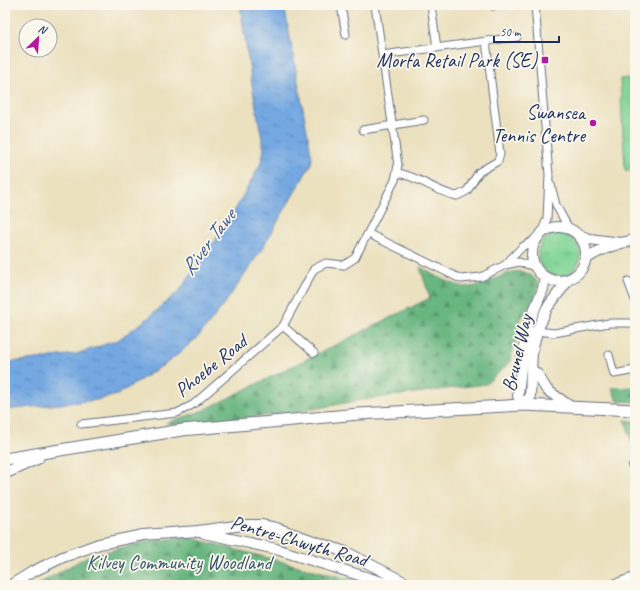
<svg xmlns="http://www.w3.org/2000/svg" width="640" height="590" viewBox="0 0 640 590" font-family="Caveat,sans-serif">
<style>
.grass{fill:url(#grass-tufts);stroke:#4e827a}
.forest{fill:url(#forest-firs);stroke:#42726f}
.garden{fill:#82d597;stroke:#4e827a}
.water{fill:url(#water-ripples);stroke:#486ca0}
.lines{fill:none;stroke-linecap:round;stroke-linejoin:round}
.street-casing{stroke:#646d80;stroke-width:9}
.secondary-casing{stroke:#646d80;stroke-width:12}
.primary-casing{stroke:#646d80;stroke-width:13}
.street{stroke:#fff;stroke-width:7}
.secondary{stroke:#fff;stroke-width:10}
.primary{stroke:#fff;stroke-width:11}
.poi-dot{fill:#b5179e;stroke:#fbf7ec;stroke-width:1.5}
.labels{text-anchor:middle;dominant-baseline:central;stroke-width:3.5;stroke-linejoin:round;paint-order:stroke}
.poi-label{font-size:20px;fill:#1b2f5e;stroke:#fbf7ec;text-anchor:end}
.street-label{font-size:20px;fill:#1b2f5e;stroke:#fbf7ec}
.park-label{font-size:20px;fill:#35586c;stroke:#fbf7ec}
.water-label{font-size:21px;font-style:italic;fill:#3a598c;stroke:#fbf7ec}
</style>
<defs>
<pattern id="grass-tufts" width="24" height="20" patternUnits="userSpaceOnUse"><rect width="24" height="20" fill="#82d597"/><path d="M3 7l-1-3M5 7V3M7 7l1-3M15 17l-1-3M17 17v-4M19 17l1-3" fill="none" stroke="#70b785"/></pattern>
<pattern id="forest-firs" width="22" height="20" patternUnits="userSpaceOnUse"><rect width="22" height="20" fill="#69b680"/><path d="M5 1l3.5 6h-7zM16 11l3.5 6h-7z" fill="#56946c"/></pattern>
<pattern id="water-ripples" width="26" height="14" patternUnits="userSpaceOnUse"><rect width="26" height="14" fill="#74a8e1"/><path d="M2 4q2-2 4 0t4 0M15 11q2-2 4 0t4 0" fill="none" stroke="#5e89ba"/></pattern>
</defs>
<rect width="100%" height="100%" fill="#fbf7ec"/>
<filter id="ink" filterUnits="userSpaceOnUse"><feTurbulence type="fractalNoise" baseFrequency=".025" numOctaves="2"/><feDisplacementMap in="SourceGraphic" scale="8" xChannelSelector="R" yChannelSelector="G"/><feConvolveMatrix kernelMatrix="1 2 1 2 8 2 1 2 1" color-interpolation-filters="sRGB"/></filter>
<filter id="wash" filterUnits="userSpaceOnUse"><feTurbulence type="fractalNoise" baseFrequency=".012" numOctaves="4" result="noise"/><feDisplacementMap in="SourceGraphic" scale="16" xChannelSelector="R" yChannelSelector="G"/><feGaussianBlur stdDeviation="0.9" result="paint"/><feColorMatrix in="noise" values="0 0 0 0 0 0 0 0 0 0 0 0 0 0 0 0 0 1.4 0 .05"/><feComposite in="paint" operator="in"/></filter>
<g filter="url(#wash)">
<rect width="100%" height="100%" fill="#ebe1bf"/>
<path class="grass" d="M538 255a21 21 0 1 1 42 0a21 21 0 1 1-42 0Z"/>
<path class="forest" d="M420,267C434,274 453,287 469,287C493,287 519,254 539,284C535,299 529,309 519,321L521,326L509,363L486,384L361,400L297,412L185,425L166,423L204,410L430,298Z
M635,387V402L617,401L612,388Z
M625,420L635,421V450H634Z
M187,537L372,585H37L86,557L144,542Z"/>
<path class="garden" d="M635,78V170H625L620,79Z"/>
<path class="water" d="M240,5H284L312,158L311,164L262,249L223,306L199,336L171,360L117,395L96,400L5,410V362L21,361L76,354L118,340L147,319L180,290L234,212L260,165L264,150L252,85Z"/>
</g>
<g filter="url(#ink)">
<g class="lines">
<defs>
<path id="street" d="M341,5L346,35
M431,5L437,48
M493,5V6
M535,5L549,175L547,219L541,233
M382,55L517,37
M363,130L424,120
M398,173C420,177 436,192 457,196L467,191L479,172L498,161L500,154L486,41
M551,185L556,205L569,229
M369,234L461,279L481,277L505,265L519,262L535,267
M505,265L522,247L536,239
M628,281L635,300
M283,326L314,353
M537,331L554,333L609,323H635
M609,355L614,374L635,370
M81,424L177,413L194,404L283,326L314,269L326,263L344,265L355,258L395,180L398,165L375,5
M632,466L635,465"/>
<path id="secondary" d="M532 254a27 27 0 1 1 54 0a27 27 0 1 1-54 0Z
M579,235L589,239L621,243
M586,259C600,249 618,243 635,240
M545,277L543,289L528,325L522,359L518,396L523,405L530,397L532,351L537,331L547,308L569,279
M531,369L537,374L547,390L571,407
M204,533L276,549L391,585
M11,585L32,572L63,557L99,544L143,535L198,531L243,525H261L276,528L348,553L410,585
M614,585L635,578"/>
<path id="primary" d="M5,459L182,430L359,414L523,405L635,410
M5,473L38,458"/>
</defs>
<use href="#street" class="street-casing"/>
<use href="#secondary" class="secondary-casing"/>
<use href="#primary" class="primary-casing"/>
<use href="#street" class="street"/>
<use href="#secondary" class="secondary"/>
<use href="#primary" class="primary"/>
</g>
</g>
<g class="poi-dot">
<rect x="541" y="56" width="8" height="8" rx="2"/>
<circle cx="593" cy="123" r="4"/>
</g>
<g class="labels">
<g class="poi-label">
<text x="537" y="60">Morfa Retail Park (SE)</text>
<text x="585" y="112">Swansea<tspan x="585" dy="23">Tennis Centre</tspan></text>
</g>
<g class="street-label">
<text transform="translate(517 353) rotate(-77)">Brunel Way</text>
<text transform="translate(211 366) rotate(-39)">Phoebe Road</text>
<text transform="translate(299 541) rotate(16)">Pentre-Chwyth Road</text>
</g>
<g class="park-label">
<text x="179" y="562">Kilvey Community Woodland</text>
</g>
<g class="water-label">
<text transform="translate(208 242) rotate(-53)">River Tawe</text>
</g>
</g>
<rect width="640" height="590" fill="none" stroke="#fbf7ec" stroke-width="20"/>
<g transform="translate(38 38) rotate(25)"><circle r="19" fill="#fbf7ec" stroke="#a1a7b3"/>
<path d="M0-3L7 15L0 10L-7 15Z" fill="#b5179e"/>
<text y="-6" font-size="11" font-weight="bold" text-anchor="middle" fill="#1b2f5e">N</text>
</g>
<path d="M494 36v6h65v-6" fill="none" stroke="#1b2f5e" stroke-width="2"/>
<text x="500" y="36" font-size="12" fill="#1b2f5e" stroke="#fbf7ec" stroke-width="3" paint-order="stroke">50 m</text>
</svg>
